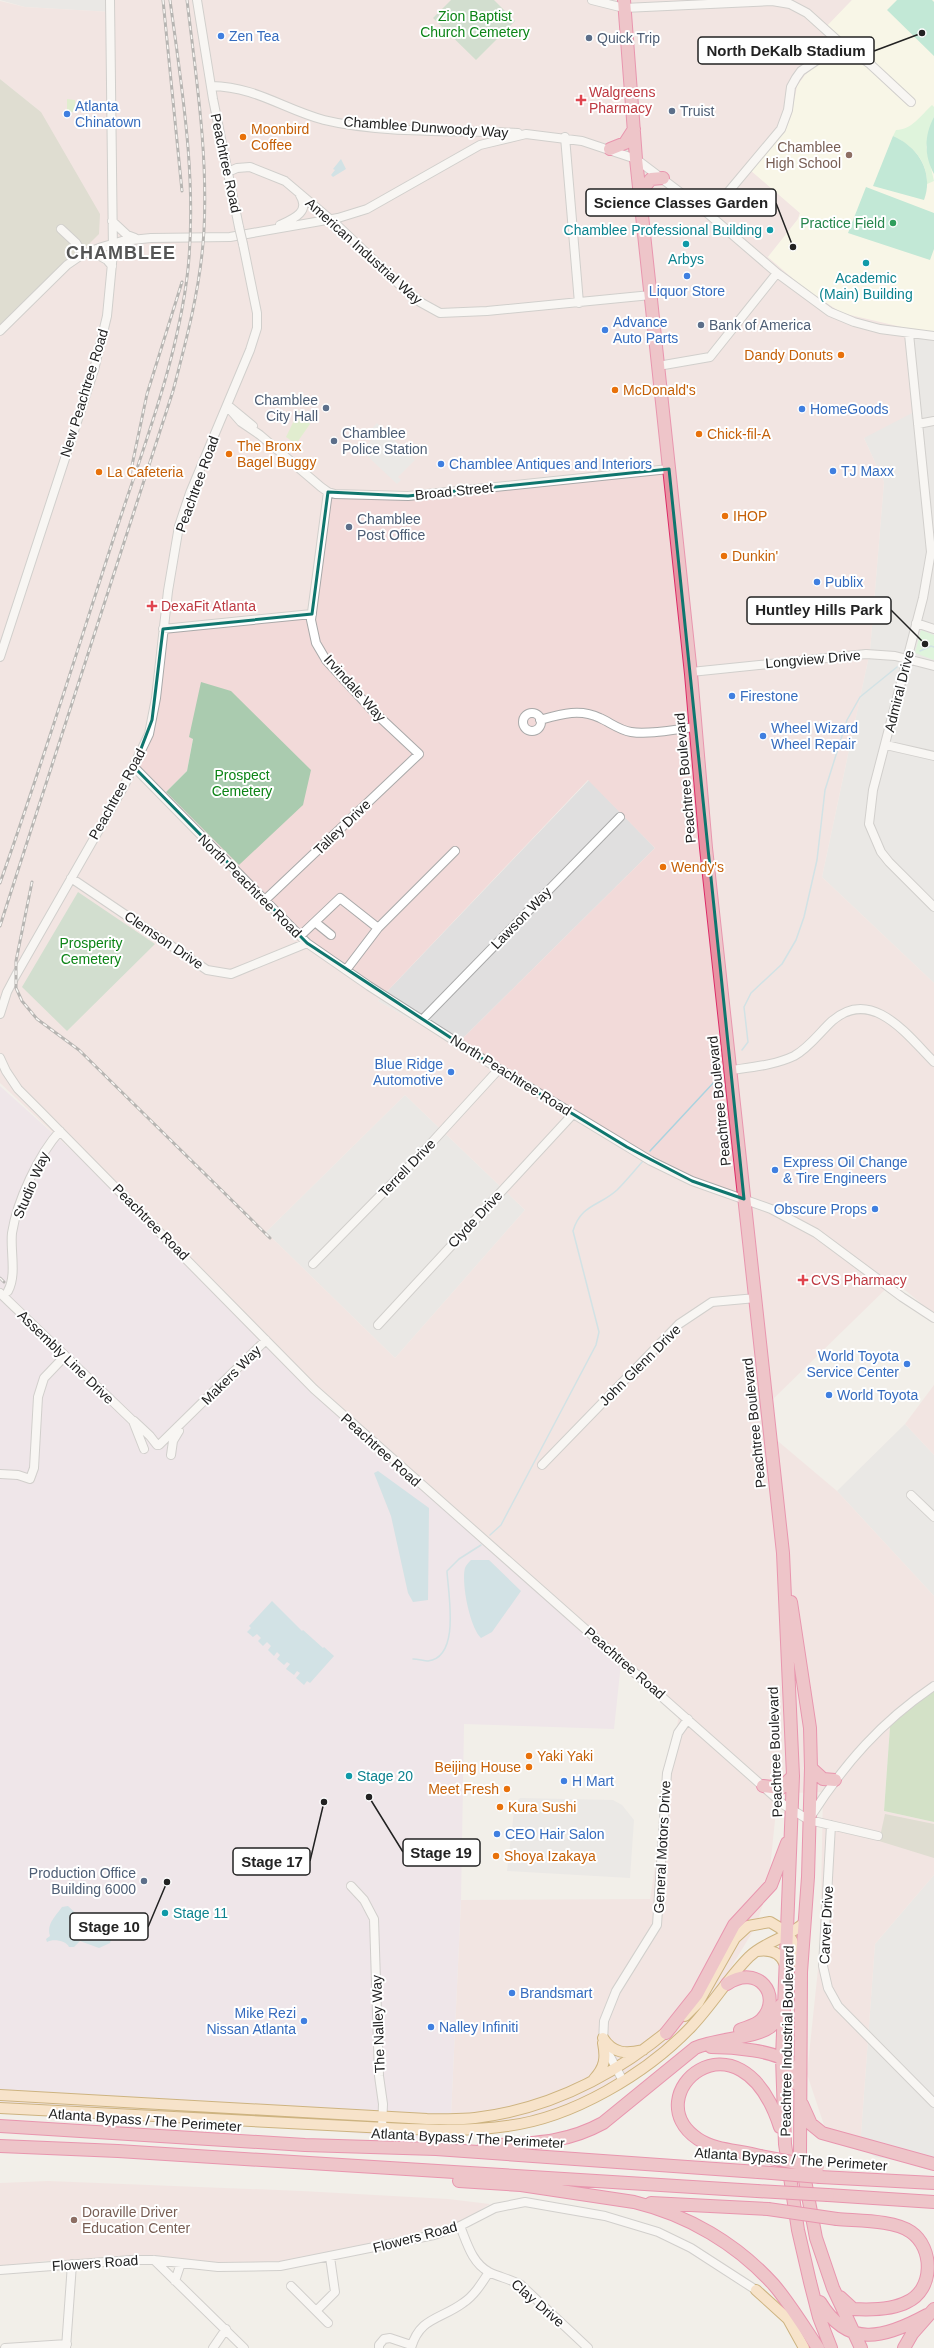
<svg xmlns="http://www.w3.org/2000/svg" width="934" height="2348" viewBox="0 0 934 2348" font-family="Arial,sans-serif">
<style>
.residential{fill:#e0dfdf}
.commercial{fill:#f2dad9;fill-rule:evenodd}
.industrial{fill:#ebdbe8}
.education{fill:#ffffe5}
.construction{fill:#c7c7b4}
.grass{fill:#cdebb0}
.forest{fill:#add19e}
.cemetery{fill:#aacbaf}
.park{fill:#c8facc}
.pitch{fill:#88e0be}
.parking{fill:#e2e2e2}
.water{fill:#aad3df}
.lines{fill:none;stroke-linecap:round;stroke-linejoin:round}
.stream{stroke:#aad3df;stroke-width:1.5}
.minor-casing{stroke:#a9a9a9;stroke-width:10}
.major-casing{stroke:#a06b00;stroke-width:12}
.highway-casing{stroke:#dc2a67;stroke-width:14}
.minor{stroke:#fff;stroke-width:8}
.major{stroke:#fcd6a4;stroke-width:10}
.highway{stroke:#e892a2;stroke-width:12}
.rail-casing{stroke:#707070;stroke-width:3}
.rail{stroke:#fff;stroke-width:1.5;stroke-dasharray:4.5;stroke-linecap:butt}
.minor-bridge-casing{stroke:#a9a9a9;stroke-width:10;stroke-linecap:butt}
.highway-bridge-casing{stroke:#dc2a67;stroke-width:14;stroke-linecap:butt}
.minor-bridge{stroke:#fff;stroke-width:8}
.highway-bridge{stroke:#e892a2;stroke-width:12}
.marked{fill:none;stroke:#0f766e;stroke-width:3;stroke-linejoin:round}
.shop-dot{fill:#3f7fe0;stroke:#fff;stroke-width:1.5}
.service-dot{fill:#5c6f8a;stroke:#fff;stroke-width:1.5}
.health-dot{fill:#e0444e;stroke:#fff;stroke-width:1.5}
.food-dot{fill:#e8710a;stroke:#fff;stroke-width:1.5}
.education-dot{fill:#8d6e63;stroke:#fff;stroke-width:1.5}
.leisure-dot{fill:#2e9e5b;stroke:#fff;stroke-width:1.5}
.culture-dot{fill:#0f9aa8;stroke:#fff;stroke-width:1.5}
.labels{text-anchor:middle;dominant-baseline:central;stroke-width:4;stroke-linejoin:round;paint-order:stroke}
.park-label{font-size:14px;fill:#0c8416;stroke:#fff}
.shop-label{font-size:14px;fill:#366cbe;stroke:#fff;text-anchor:start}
.service-label{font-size:14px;fill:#4e5e75;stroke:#fff;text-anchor:start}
.health-label{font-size:14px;fill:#be3a42;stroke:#fff;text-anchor:start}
.street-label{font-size:14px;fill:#222;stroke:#fff}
.food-label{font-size:14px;fill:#c56008;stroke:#fff;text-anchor:start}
.education-label{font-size:14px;fill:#785e54;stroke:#fff;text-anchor:end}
.leisure-label{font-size:14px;fill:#27864d;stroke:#fff;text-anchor:end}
.culture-label{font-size:14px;fill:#0d838f;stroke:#fff}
.district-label{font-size:18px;font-weight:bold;letter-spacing:1px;fill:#555;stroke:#fff}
.leader{fill:none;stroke:#222;stroke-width:1.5}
.callout-dot{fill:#222;stroke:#fff;stroke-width:1.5}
.callout{fill:#fff;stroke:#222;stroke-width:1.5}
.callout-label{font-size:15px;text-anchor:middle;font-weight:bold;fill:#222}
</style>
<rect width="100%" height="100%" fill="#f2efe9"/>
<path class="residential" d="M0,0H112V12L25,7Z
M906,327L934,332V983L822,877L870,651L884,482L864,438L908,337Z
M589,780L655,848L456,1045L378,1001Z
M405,1095L525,1210L395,1358L266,1232Z
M905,1424L934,1455V1596L837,1491Z
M934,1875V2166L876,2157L860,2148L875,1944Z"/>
<path class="commercial" d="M112,0H852L825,29L842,45L805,75L793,102L792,114L785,132L776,140L751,170L800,213L798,219L768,257L804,288L842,313L906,327L914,412L864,438L884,482L870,651L822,877L934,983V1314L894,1281L768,1404L773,1437L837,1491L934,1596V1683L891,1713L884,1811L934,1822V1875L875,1944L860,2148L825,2128L807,2074L820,1950L823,1792L794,1793L777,1801L768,1888L756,1926L714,1996L680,2038L618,2090L514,2130L450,2137L461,1900L650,1899L679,1714L256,1331L78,1156L0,1083V333L41,112L0,79V1L25,7L112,12ZM189,737L311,770L166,792L187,771L193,738ZM588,780L655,848L456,1045L378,1001ZM405,1095L525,1210L395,1358L266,1232Z
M934,1385V1455L905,1424Z
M48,2181L302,2191L448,2199L490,2204L463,2221L295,2263L218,2270L146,2259L45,2261L0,2267V2183Z"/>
<path class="industrial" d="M0,1086L78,1156L256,1331L621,1663L614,1729L464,1724L461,1900L450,2137L426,2140L240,2122L0,2110Z"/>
<path class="education" d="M852,0H934V332H923L842,313L804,288L768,257L798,219L800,213L750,170L776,140L785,132L792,114L797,86L805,75L842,45L824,29Z"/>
<path class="construction" d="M0,79L41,112L100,214L99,234L0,333Z
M885,1814L934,1824V1858L879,1841Z"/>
<path class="grass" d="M67,99L75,100L76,112H67Z
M299,410L310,424L296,444L286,437Z"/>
<path class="forest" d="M934,1683V1822L884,1811L891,1713Z"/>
<path class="cemetery" d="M451,0H494L515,21L476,60L433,18Z
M201,682L231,691L311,770L303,805L239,865L166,792L187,771L193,739L189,737Z
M78,892L155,944L67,1031L22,987Z"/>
<path class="park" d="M932,105L934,107V117L926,147L934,181L927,184C928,162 913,145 893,136L896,130C912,130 921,115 932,105Z
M921,630L934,635V660L915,653Z"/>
<path class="pitch" d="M897,0H932L934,2V56L887,10Z
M934,117V174C924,156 924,135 934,117Z
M893,136C919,147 934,173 924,200L873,186Z
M866,187L934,213V249L930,260L848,233Z"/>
<path class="parking" d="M377,423L415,460L398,477L401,480L397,484L362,451L372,439L367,434Z
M520,1798L613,1800L622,1805L634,1820L630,1878L507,1871L515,1803Z"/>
<path class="water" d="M341,159L346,169L333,177L331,175L335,170L333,169Z
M378,1471L429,1508L428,1600L413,1602L408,1593L391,1516L374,1473Z
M471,1560H489L521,1591L492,1632L481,1638C470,1628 461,1583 465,1568C466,1565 469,1562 471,1560Z
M272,1601L302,1631L303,1630L323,1648L324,1647L334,1656L310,1683L307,1681L304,1685L296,1678L300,1673L297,1671L294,1675L286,1669L290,1664L287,1662L284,1665L277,1659L280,1655L277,1652L274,1656L268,1650L271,1646L267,1642L263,1646L258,1641L261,1638L257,1634L253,1637L247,1632L251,1628L249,1626Z
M68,1906L90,1927H98L105,1917L109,1918L114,1931L110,1943L99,1948L80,1941L74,1947H69C67,1941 53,1938 47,1942L46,1939L50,1936C46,1924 56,1916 62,1907Z"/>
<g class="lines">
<path class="stream" d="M920,651L931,646L934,647
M742,1050L748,1042L744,1007L751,993L782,964L796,940L804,917L817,860L825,790L847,720L860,697L897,667
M650,1151L716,1080
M490,1535L501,1525L596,1345L599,1332L573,1231C581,1204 600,1206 617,1190C626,1181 634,1171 643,1161
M413,1659C418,1659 424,1661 428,1661C461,1657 448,1593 447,1571L459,1559L481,1545"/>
<defs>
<path id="minor" d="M197,0L213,99L239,227
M592,0L624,8L772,1L790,4L807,13L837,40L870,64L911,102
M211,86C257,87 283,109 324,120C381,134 458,130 518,133
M565,137L579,303
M228,172L237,168L250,167L285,181L337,225L404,289L420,302L440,313L487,311L651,295
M706,212L719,203L781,129L788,110L791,87L796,78L801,71L826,54L837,40
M112,221L127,235L135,238
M280,225C293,219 311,212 300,195
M61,229L76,243L83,254
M91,251L107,260L112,266
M0,331L67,265L83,254L102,247L122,241L151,238L230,237L338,218L367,209L480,145L526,134L582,141L636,159L706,212L777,273L830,312L854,322L880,329L934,336
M909,334L931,552L923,598L873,790L869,824L881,852L889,862L934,907
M658,366L710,357L777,273
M227,406L241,422L260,435L321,487L328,492L335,494L408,496L669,469
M230,407L253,426
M918,424L934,421
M916,623L934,629
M163,629L312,614
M0,657L94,370L107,316L113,253L110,0
M691,672L866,654L895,656L934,666
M523 722a9 9 0 1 1 18 0a9 9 0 1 1-18 0Z
M540,720C561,714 580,708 600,718C611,723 619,730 631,732C651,735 676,729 696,727
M886,745L934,756
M134,767L307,943L369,986L486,1061L651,1161L692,1181L771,1209L816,1233L902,1297L934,1318
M71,878L207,970L231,974L307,943
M265,900L419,754L372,710L326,660L316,643L311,620L328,492
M315,922L331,935
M300,936L340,898L378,928
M346,970L378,928L455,851
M0,1014L7,992L16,975L124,786L149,734L156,698L168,591L179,526L190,493L250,350L257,328V313L243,244
M423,1019L620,817
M0,1058L6,1071L18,1089L41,1112L314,1389L784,1805L809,1820L878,1836
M732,1070C753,1067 775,1065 794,1056C809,1048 820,1032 832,1021C872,986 908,1036 934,1062
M313,1264L424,1151L499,1069
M8,1291C17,1275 10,1250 12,1233C17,1201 39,1154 60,1131
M0,1293L133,1421L144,1449
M378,1325L573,1114
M134,1421L150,1436L157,1445
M159,1445L266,1340
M171,1455L173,1441L179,1431
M542,1465L679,1324L712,1302L756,1298
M0,1474L18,1475L30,1479L34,1468L38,1397L44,1378L65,1356
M911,1495L934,1517
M811,1816C845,1763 881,1722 934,1686
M831,1825L823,1966L828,1988L838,2006L934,2103
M351,1886L364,1900L374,1919L379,2076L383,2104L382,2128
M623,2081L603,2043L604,2021L616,1991L657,1925L667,1773L678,1733L688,1719
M460,2226C467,2243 472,2263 489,2272C499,2277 510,2279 521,2285L588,2348
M154,2260L244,2348
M0,2270L131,2260H154L218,2267L280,2266L434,2235L460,2226L495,2208L525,2202L605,2216L658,2232L691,2248L756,2290
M175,2281L181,2263
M291,2286L328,2323
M316,2311L335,2292L330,2257
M5,2348L67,2344
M66,2348L72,2264
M213,2348L226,2329
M379,2348V2345L384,2339L390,2338L411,2345
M411,2348C420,2317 440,2320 463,2303C474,2296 482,2283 489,2272"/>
<path id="major" d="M757,1951C770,1949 781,1952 785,1965
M685,2016L698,2003L735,1938L748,1926L770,1922L780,1928L792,1940L800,1966
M603,2038C613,2054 626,2054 643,2050
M594,2079C605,2067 606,2058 603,2043
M0,2095L427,2119C443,2119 459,2120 475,2118C550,2109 614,2076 671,2028
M0,2108L406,2129C440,2130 473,2131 507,2126C572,2118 646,2074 691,2027C712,2005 728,1978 749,1957C765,1941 789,1938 805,1922
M756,2290L788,2319L804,2348"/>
<path id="highway" d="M624,0L636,159L691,674L706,848L783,1553L793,1776L782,2058L785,2144L798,2230L810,2282L819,2317L831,2348
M610,149L625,143L634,129
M641,197L643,189L651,179L663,178
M791,1602L810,1728L811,1768L808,1877L801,1972L800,2154L816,2238L833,2288L861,2348
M811,1768L823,1779L835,1780
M763,1786L781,1788L793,1776
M727,1984C758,1963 783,1996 762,2019C757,2025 747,2027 740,2030
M666,2033L697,1994L734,1925L771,1885L787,1843
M711,2047C728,2047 780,2050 790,2065C793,2070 793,2077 793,2083
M802,2104L811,2124L822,2133L934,2164
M0,2126L305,2145L436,2149L758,2172
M0,2146L118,2151L757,2191
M484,2146C527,2143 563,2145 603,2123L695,2048C715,2039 756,2038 770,2027C777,2022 779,2012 781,2005
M760,2156C740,2150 716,2151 698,2139C634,2096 739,2002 780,2127
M820,2177L934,2183
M459,2181L521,2185L634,2202C688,2215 737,2244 774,2285C790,2304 804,2327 818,2348
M828,2195L934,2202
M651,2203L768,2209
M837,2219C857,2221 894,2220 911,2232C934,2248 934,2290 907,2302C892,2310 871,2310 853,2309L840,2297
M820,2302C848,2348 883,2339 927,2315
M904,2348L912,2334L934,2309"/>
</defs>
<use href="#minor" class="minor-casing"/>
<use href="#major" class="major-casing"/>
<use href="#highway" class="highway-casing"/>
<use href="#minor" class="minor"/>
<use href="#major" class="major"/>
<use href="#highway" class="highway"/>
<defs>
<path id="rail" d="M163,0L182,191
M130,475L147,394L182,282
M32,882L16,961V988L22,1001L37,1019L79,1050L270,1238
M0,883C41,768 77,651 115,534C143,448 178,360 188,269C197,180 182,89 170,0
M0,926L173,391C187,338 201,285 204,230C208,153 196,77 187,0
M0,1278L4,1282"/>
</defs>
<use href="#rail" class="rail-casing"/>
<use href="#rail" class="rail"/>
<defs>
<path id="minor-bridge" d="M239,227L243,244"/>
<path id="highway-bridge" d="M760,2156L818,2167
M758,2172L820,2177
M757,2191L828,2195
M768,2209L837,2219"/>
</defs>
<use href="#minor-bridge" class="minor-bridge-casing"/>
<use href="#highway-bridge" class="highway-bridge-casing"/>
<use href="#minor-bridge" class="minor-bridge"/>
<use href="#highway-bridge" class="highway-bridge"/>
</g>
<path d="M0 0H934V2348H0ZM669,469L744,1199L692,1181L627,1147L486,1061L307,943L134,767L152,720L163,629L312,614L328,492L408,496Z" fill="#f2efe9" fill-opacity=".55" fill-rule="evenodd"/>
<path class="marked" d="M669,469L744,1199L692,1181L627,1147L486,1061L307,943L134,767L152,720L163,629L312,614L328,492L408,496Z"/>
<g class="shop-dot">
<circle cx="221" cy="36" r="4"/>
<circle cx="67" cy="114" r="4"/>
<circle cx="687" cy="276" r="4"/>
<circle cx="605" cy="330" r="4"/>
<circle cx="802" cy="409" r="4"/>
<circle cx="441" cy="464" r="4"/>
<circle cx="833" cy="471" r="4"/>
<circle cx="817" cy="582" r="4"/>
<circle cx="732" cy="696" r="4"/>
<circle cx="763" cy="736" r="4"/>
<circle cx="451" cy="1072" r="4"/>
<circle cx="775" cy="1170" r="4"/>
<circle cx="875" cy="1209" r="4"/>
<circle cx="907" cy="1364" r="4"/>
<circle cx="829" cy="1395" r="4"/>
<circle cx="564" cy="1781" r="4"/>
<circle cx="497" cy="1834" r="4"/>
<circle cx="512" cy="1993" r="4"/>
<circle cx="304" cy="2021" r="4"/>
<circle cx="431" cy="2027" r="4"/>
</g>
<g class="service-dot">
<circle cx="589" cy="38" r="4"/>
<circle cx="672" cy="111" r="4"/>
<circle cx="701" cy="325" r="4"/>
<circle cx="326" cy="408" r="4"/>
<circle cx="334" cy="441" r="4"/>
<circle cx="349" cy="527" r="4"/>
<circle cx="144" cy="1881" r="4"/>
</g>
<g class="health-dot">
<path d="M579 94h4v4h4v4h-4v4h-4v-4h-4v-4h4z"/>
<path d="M150 600h4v4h4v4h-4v4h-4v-4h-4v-4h4z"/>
<path d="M801 1274h4v4h4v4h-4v4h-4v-4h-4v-4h4z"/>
</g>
<g class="food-dot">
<circle cx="243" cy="137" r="4"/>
<circle cx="841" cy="355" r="4"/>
<circle cx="615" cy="390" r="4"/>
<circle cx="699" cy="434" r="4"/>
<circle cx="229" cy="454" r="4"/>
<circle cx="99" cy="472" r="4"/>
<circle cx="725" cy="516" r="4"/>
<circle cx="724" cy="556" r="4"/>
<circle cx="663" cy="867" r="4"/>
<circle cx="529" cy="1756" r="4"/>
<circle cx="529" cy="1767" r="4"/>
<circle cx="507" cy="1789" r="4"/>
<circle cx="500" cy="1807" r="4"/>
<circle cx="496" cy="1856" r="4"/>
</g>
<g class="education-dot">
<circle cx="849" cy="155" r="4"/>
<circle cx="74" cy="2220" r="4"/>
</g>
<circle class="leisure-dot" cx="893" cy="223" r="4"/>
<g class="culture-dot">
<circle cx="770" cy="230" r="4"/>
<circle cx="686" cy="244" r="4"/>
<circle cx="866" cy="263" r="4"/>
<circle cx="349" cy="1776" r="4"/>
<circle cx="165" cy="1913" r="4"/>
</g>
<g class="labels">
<g class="park-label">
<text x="475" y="16">Zion Baptist<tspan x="475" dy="16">Church Cemetery</tspan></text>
<text x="242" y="775">Prospect<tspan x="242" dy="16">Cemetery</tspan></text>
<text x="91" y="943">Prosperity<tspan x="91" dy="16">Cemetery</tspan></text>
</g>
<g class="shop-label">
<text x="229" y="36">Zen Tea</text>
<text x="75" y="106">Atlanta<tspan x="75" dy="16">Chinatown</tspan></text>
<text x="687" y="291" text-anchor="middle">Liquor Store</text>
<text x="613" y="322">Advance<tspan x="613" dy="16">Auto Parts</tspan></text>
<text x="810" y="409">HomeGoods</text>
<text x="449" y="464">Chamblee Antiques and Interiors</text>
<text x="841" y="471">TJ Maxx</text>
<text x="825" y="582">Publix</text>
<text x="740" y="696">Firestone</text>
<text x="771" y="728">Wheel Wizard<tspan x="771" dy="16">Wheel Repair</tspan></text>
<text x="443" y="1064" text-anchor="end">Blue Ridge<tspan x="443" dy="16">Automotive</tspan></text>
<text x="783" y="1162">Express Oil Change<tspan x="783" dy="16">&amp; Tire Engineers</tspan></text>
<text x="867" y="1209" text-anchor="end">Obscure Props</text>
<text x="899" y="1356" text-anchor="end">World Toyota<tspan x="899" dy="16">Service Center</tspan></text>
<text x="837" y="1395">World Toyota</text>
<text x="572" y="1781">H Mart</text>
<text x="505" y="1834">CEO Hair Salon</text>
<text x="520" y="1993">Brandsmart</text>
<text x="296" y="2013" text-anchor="end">Mike Rezi<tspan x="296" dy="16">Nissan Atlanta</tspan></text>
<text x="439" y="2027">Nalley Infiniti</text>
</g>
<g class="service-label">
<text x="597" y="38">Quick Trip</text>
<text x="680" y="111">Truist</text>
<text x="709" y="325">Bank of America</text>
<text x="318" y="400" text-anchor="end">Chamblee<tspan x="318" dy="16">City Hall</tspan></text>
<text x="342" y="433">Chamblee<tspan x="342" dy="16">Police Station</tspan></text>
<text x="357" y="519">Chamblee<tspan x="357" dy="16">Post Office</tspan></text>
<text x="136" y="1873" text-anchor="end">Production Office<tspan x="136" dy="16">Building 6000</tspan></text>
</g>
<g class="health-label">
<text x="589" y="92">Walgreens<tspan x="589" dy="16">Pharmacy</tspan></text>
<text x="161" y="606">DexaFit Atlanta</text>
<text x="811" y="1280">CVS Pharmacy</text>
</g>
<g class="street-label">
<text transform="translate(426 127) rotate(4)">Chamblee Dunwoody Way</text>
<text transform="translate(226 163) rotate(78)">Peachtree Road</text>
<text transform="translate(364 251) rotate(42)">American Industrial Way</text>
<text transform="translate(84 393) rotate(-73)">New Peachtree Road</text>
<text transform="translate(197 484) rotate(-70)">Peachtree Road</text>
<text transform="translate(454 491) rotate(-6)">Broad Street</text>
<text transform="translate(813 659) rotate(-5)">Longview Drive</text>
<text transform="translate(355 688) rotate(48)">Irvindale Way</text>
<text transform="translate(899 691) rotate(-76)">Admiral Drive</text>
<text transform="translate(685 778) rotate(-95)">Peachtree Boulevard</text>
<text transform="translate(117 794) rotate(-61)">Peachtree Road</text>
<text transform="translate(342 827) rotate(-44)">Talley Drive</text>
<text transform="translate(250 886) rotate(45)">North Peachtree Road</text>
<text transform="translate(521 918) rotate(-46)">Lawson Way</text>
<text transform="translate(164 940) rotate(34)">Clemson Drive</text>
<text transform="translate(511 1075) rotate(32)">North Peachtree Road</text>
<text transform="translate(719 1101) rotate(-96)">Peachtree Boulevard</text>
<text transform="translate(407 1168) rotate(-46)">Terrell Drive</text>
<text transform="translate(31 1185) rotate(-67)">Studio Way</text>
<text transform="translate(475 1219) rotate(-47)">Clyde Drive</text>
<text transform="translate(151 1222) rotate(45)">Peachtree Road</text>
<text transform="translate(66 1357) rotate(44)">Assembly Line Drive</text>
<text transform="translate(640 1365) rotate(-45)">John Glenn Drive</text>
<text transform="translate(231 1375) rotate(-45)">Makers Way</text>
<text transform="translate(754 1423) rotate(-96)">Peachtree Boulevard</text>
<text transform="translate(381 1450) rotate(42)">Peachtree Road</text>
<text transform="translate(625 1663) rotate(41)">Peachtree Road</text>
<text transform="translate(775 1752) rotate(-92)">Peachtree Boulevard</text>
<text transform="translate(662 1847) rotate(-87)">General Motors Drive</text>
<text transform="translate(826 1925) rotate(-87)">Carver Drive</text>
<text transform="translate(378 2024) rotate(-92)">The Nalley Way</text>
<text transform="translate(787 2041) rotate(-89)">Peachtree Industrial Boulevard</text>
<text transform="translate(145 2120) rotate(4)">Atlanta Bypass / The Perimeter</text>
<text transform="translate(468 2138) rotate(3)">Atlanta Bypass / The Perimeter</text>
<text transform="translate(791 2159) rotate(4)">Atlanta Bypass / The Perimeter</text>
<text transform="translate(415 2237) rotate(-15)">Flowers Road</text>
<text transform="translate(95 2263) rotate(-4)">Flowers Road</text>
<text transform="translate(538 2303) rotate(41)">Clay Drive</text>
</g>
<g class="food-label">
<text x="251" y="129">Moonbird<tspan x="251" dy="16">Coffee</tspan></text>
<text x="833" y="355" text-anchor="end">Dandy Donuts</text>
<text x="623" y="390">McDonald's</text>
<text x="707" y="434">Chick-fil-A</text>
<text x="237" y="446">The Bronx<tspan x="237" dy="16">Bagel Buggy</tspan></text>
<text x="107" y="472">La Cafeteria</text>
<text x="733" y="516">IHOP</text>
<text x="732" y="556">Dunkin'</text>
<text x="671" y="867">Wendy's</text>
<text x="537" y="1756">Yaki Yaki</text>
<text x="521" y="1767" text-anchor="end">Beijing House</text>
<text x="499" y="1789" text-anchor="end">Meet Fresh</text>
<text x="508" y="1807">Kura Sushi</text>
<text x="504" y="1856">Shoya Izakaya</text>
</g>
<g class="education-label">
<text x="841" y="147">Chamblee<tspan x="841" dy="16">High School</tspan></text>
<text x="82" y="2212" text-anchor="start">Doraville Driver<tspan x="82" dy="16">Education Center</tspan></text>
</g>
<g class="leisure-label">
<text x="885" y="223">Practice Field</text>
</g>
<g class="culture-label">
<text x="762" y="230" text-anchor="end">Chamblee Professional Building</text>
<text x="686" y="259">Arbys</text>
<text x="866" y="278">Academic<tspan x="866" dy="16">(Main) Building</tspan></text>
<text x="357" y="1776" text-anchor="start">Stage 20</text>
<text x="173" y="1913" text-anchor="start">Stage 11</text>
</g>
<g class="district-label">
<text x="121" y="253">CHAMBLEE</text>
</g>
</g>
<path class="leader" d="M922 33L874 51M793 247L776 203M925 644L891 610M369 1797L403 1852M324 1802L310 1861M167 1882L148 1927"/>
<g class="callout-dot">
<circle cx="922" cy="33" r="4"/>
<circle cx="793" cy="247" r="4"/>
<circle cx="925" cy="644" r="4"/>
<circle cx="369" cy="1797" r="4"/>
<circle cx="324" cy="1802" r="4"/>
<circle cx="167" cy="1882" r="4"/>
</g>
<g class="callout">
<rect x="698" y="37" width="176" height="27" rx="4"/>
<rect x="586" y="189" width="190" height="27" rx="4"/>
<rect x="747" y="597" width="144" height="27" rx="4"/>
<rect x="403" y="1839" width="77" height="27" rx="4"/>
<rect x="233" y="1848" width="77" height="27" rx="4"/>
<rect x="70" y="1913" width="78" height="27" rx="4"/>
</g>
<g class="callout-label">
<text x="786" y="56">North DeKalb Stadium</text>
<text x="681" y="208">Science Classes Garden</text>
<text x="819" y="615">Huntley Hills Park</text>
<text x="441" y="1858">Stage 19</text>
<text x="272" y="1867">Stage 17</text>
<text x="109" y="1932">Stage 10</text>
</g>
</svg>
